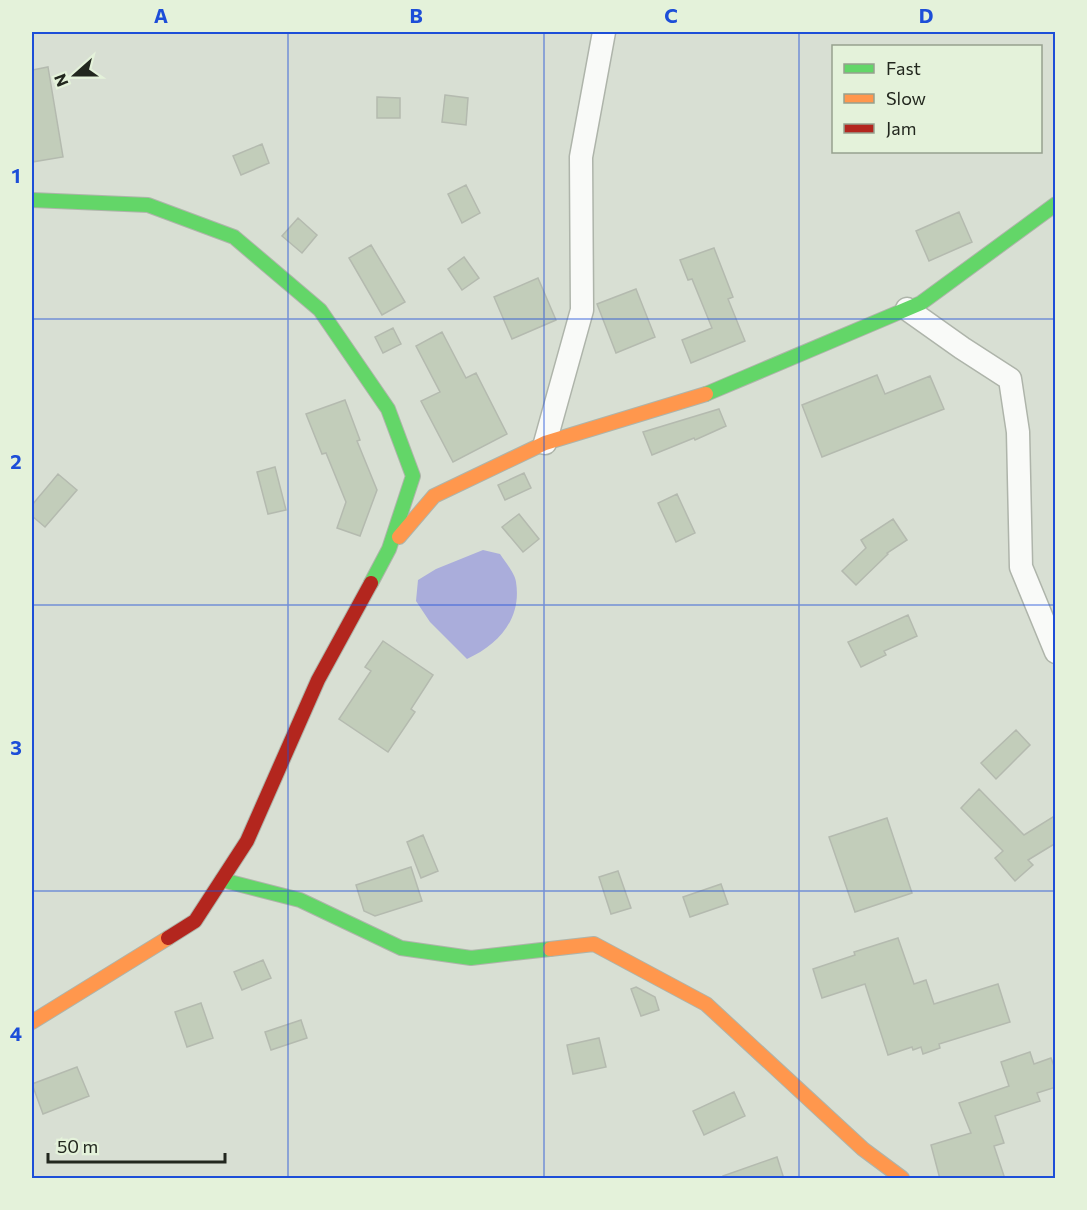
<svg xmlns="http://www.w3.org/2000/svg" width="1087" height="1210" viewBox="0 0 1087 1210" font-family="Commissioner,sans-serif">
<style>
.water{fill:#aaaddb}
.building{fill:#c2cdba;stroke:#b4baaf;stroke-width:1.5}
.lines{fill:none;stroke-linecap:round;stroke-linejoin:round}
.street-casing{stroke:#aeb4aa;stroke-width:25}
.fast-casing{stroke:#aeb4aa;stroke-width:16}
.slow-casing{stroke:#aeb4aa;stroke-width:16}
.jam-casing{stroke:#aeb4aa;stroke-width:16}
.street{stroke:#f9faf8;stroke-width:22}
.fast{stroke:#63d668;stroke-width:14}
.slow{stroke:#ff974d;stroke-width:14}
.jam{stroke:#b3261e;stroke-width:14}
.grid{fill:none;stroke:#1d4ed8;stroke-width:1.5;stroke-opacity:0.55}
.neatline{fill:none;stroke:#1d4ed8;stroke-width:2}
.grid-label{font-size:20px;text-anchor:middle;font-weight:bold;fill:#1d4ed8}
</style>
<rect width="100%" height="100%" fill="#d8dfd3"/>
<path class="water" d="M483,550L500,554C505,562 515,573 516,582C522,619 498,645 467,659L430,622L416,601L418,580L436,569Z"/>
<path class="building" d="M48,67L63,157L32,162V70Z
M445,95L468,98L466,125L442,122Z
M377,97L400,98V118H377Z
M262,144L269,163L241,175L233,156Z
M466,185L480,213L462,223L448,194Z
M959,212L972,242L929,261L916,231Z
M298,218L317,235L302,253L282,236Z
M371,245L405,302L382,315L349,258Z
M714,248L733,297L728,299L745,341L691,363L682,340L712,328L692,279L688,280L680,260Z
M464,257L479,278L462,290L448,269Z
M538,278L556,320L512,339L494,297Z
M636,289L655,337L616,353L597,304Z
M393,328L401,344L383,353L375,337Z
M442,332L466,378L476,373L507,434L453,462L421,401L440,392L416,346Z
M877,375L885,394L930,376L944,409L822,457L802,405Z
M345,400L360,440L357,441L377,490L360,536L337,528L346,502L326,453L322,454L306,414Z
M719,409L726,426L695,440L694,438L652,455L643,432Z
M275,467L286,510L268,514L257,472Z
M524,473L531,488L505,500L498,485Z
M58,474L77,490L45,527L32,516V505Z
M677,494L695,533L676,542L658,503Z
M519,514L539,539L523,552L502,527Z
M893,519L907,540L887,553L888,554L856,585L842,571L866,548L861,540Z
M908,615L917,636L884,651L886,655L861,667L848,642Z
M383,641L433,675L411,709L415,712L388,752L339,719L371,671L365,667Z
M1016,730L1030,745L996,779L981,763Z
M979,789L1024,835L1056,815V843L1028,860L1033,865L1015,881L995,858L1003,851L961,808Z
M887,818L912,893L855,912L829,837Z
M423,835L438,871L421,878L407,842Z
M411,867L422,901L375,916L364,911L356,885Z
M618,871L631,908L611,914L599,877Z
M721,884L728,904L690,917L683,897Z
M898,938L914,984L926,980L934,1004L998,984L1010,1022L939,1044L940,1048L923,1054L921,1047L913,1050L912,1047L888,1055L865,984L822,998L813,969L855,955L854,952Z
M263,960L271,978L242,990L234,972Z
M636,987L655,997L659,1010L641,1016L631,989Z
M201,1003L213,1038L187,1047L175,1012Z
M301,1020L307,1038L271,1050L265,1032Z
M599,1038L606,1067L573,1074L567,1045Z
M1030,1052L1034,1064L1051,1058L1056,1071V1087L1037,1093L1040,1101L995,1116L1004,1143L994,1146L1005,1179H940L931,1145L971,1133L959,1103L1009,1086L1001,1062Z
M77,1067L89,1096L43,1114L32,1084Z
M734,1092L745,1116L704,1135L693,1111Z
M777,1157L784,1179H724L723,1176Z"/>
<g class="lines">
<defs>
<path id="street" d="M907,309L962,348L1010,379L1018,432L1021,567L1056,652
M545,443L582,310L581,157L604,32"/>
<path id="fast" d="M32,200L148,205L234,237L320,310L388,409L413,476L389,549L371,583
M706,394L921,303L1056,204
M222,880L300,900L401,948L471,958L550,949"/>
<path id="slow" d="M399,537L434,496L545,443L706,394
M550,949L594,944L706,1004L863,1149L902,1178
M32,1022L168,938"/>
<path id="jam" d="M168,938L195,921L247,841L318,680L371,583"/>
</defs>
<use href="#street" class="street-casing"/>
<use href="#fast" class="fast-casing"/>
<use href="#slow" class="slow-casing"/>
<use href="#jam" class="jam-casing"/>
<use href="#street" class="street"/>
<use href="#fast" class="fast"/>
<use href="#slow" class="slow"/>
<use href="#jam" class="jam"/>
</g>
<path class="grid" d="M288,32V1178M544,32V1178M799,32V1178M32,319H1056M32,605H1056M32,891H1056"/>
<rect width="1087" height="1210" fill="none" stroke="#e4f2da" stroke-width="66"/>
<rect x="832" y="45" width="210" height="108" fill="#e4f2da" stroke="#96a18f" stroke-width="1.5"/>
<rect x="844" y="64" width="30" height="9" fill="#63d668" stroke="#96a18f" stroke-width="1.5"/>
<text x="886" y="75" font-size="18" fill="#22271e">Fast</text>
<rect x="844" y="94" width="30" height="9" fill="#ff974d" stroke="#96a18f" stroke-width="1.5"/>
<text x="886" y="105" font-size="18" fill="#22271e">Slow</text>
<rect x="844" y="124" width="30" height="9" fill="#b3261e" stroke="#96a18f" stroke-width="1.5"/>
<text x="886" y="135" font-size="18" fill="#22271e">Jam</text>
<g transform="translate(75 75) rotate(249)" stroke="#e4f2da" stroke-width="4.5" paint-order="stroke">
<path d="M0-4.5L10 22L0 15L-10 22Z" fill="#22271e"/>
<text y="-9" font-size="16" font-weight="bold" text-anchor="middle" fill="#22271e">N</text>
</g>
<path d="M48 1153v9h177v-9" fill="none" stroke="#22271e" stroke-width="3"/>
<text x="57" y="1153" font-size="18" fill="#22271e" stroke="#e4f2da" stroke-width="4.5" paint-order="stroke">50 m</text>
<rect x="33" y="33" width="1021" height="1144" class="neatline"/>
<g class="grid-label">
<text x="161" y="23">A</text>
<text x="416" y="23">B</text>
<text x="671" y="23">C</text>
<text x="926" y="23">D</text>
<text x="16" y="183">1</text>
<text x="16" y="469">2</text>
<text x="16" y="755">3</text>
<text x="16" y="1041">4</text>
</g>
</svg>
